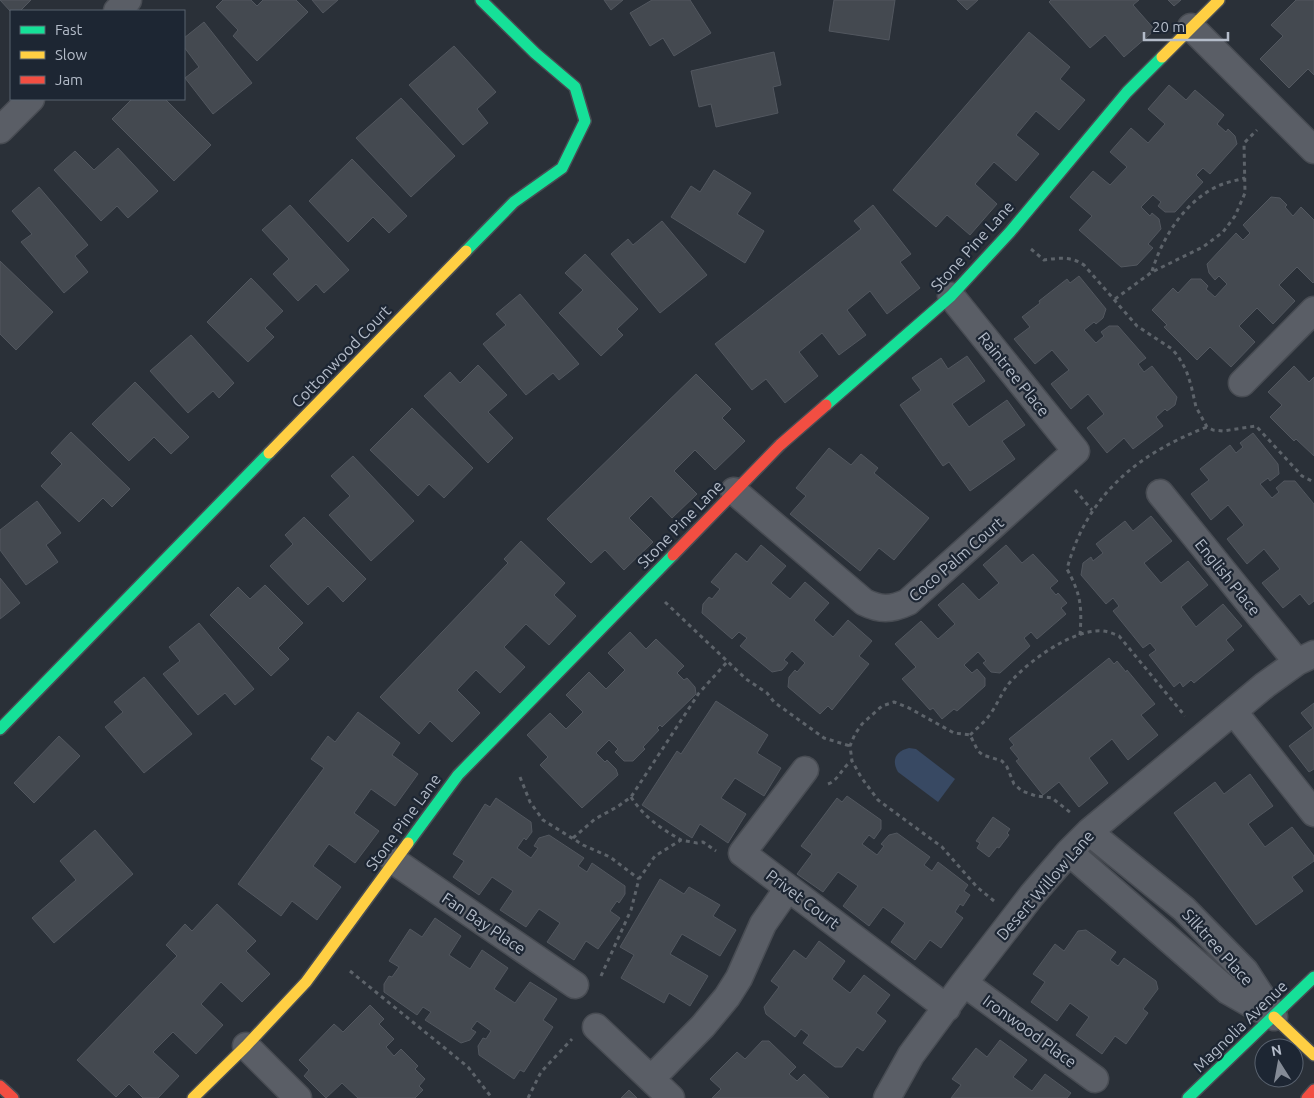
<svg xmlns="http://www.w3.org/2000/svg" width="1314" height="1098" viewBox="0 0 1314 1098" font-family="Ubuntu,sans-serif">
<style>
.water{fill:#384963}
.building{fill:#444950;stroke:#52575f}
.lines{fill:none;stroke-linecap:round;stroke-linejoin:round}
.street-casing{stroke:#484c53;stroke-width:29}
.fast-casing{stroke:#484c53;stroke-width:14}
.slow-casing{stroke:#484c53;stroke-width:14}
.jam-casing{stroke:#484c53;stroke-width:14}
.path{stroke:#5d636a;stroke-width:3;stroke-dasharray:4 4;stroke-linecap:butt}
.street{stroke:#5a5e66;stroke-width:26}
.fast{stroke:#16e098;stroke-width:11}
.slow{stroke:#ffcf43;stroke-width:11}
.jam{stroke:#f24e42;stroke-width:11}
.labels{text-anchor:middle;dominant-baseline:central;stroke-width:4.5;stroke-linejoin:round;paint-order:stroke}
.street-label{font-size:16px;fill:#b4bcc9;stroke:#1d2633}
</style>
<rect width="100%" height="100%" fill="#2a3038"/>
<path class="water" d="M909,748L916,749L955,779L938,802L898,772C891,760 896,751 909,748Z"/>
<path class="building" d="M0,0H31L20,11L11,12Z
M223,0H251L257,6L263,0H296L308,12L257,61L233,36L238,30L216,7Z
M312,0H338L323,13Z
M604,0H623L611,10Z
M652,0H690L711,33L674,56L663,38L650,46L630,13Z
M834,0H895L889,40L829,31Z
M957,0H978L967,10Z
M1051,0H1139L1133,5L1155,30L1124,57L1105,35L1090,48L1049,2Z
M1168,0H1181L1174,6Z
M1296,0H1314V75L1308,69L1289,88L1260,59L1283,36L1271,25Z
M204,22L252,83L213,114L185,78L199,67L184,47V38Z
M1029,32L1070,67L1060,79L1085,100L1059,130L1036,111L1016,135L1039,154L1016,181L994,162L975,184L997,204L970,235L947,215L936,227L893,190Z
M454,46L496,92L477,109L488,123L463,145L409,85Z
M774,52L781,85L773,87L778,113L716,127L711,104L699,107L691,71Z
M1169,85L1186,100L1195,90L1224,115L1217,124L1226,132L1228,129L1235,136L1237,144L1210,174L1203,168L1196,175L1203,182L1175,212H1165L1158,206L1161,202L1153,195L1141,207L1150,216L1152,213L1159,219L1161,229L1148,244L1153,248L1137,265L1121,267L1079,230L1092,216L1070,197L1093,171L1110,185L1127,167L1110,152L1131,128L1148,143L1165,124L1148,109Z
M401,98L455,156L411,197L356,138Z
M132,99H165L211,145L174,181L112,119Z
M118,148L158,191L128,218L117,206L101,221L54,170L75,151L94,170Z
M352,159L407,216L389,233L373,217L348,242L309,201Z
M714,170L751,193L737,214L764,231L745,263L671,217L691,186L700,192Z
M39,187L88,245L75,256L88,272L64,293L21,242L32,234L12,211Z
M1271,197L1280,198L1287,205L1285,207L1293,216L1301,207L1314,220V282L1313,283L1297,267L1279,285L1295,301L1273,324L1257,308L1239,326L1255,342L1231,367L1210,347L1197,360L1164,327L1167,325L1152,310L1173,288L1178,293L1191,279H1201L1208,286L1206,289L1215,297L1227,284L1219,276L1215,280L1209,273L1207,264L1236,233L1243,240L1250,233L1243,225Z
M290,205L349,270L324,293L316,284L298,301L273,274L289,259L262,230Z
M873,205L911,254L900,262L920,288L887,314L870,291L847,310L866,335L839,355L822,333L799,352L818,376L785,403L766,379L752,390L715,344L861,229L854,221Z
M662,221L707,275L660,313L611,254L628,239L633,245Z
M585,254L638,309L617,329L623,335L601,356L559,313L583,290L565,273Z
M0,261L53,312L16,350L0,334Z
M1079,276L1106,309L1103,318L1096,324L1094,322L1084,330L1096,343L1104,336L1101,332L1109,326H1118L1146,358L1138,364L1144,372L1152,366L1177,397L1175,405L1167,411L1165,409L1156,417L1163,426L1133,449L1124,438L1107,453L1087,428L1104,414L1088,394L1071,409L1051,384L1069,370L1052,350L1035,364L1014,339L1030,327L1022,317L1040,303L1039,301L1067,279L1070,283Z
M251,278L283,311L265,328L274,337L248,362L207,322Z
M520,294L579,364L559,380L553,373L526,395L483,344L506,325L496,314Z
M191,335L234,383L219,398L213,391L188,413L150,371Z
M967,356L985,381L952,404L969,427L1007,400L1025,425L1002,441L1015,459L970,491L949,462L943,466L900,405L921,390L912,378L941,358L948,369Z
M478,365L507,395L488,412L513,438L488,463L424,396L450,372L460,383Z
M1294,366L1309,382L1314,377V456L1296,439L1294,441L1270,417L1282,405L1268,392Z
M696,374L731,409L722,418L745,441L715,470L695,450L674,471L697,494L672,518L651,496L629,518L653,542L624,570L605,550L591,563L547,519Z
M135,382L189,437L171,454L154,437L129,461L92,424Z
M412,408L473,468L444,498L429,484L418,496L370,450Z
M71,432L130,489L112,507L103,498L79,522L41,486L62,464L51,453Z
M1253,433L1278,464L1279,474L1270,481L1268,478L1260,484L1272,498L1279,492L1276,488L1284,481H1295L1314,504V601L1309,605L1300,594L1283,608L1262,583L1280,569L1264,549L1247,564L1227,539L1244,525L1228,505L1211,520L1191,494L1209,480L1200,469L1230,445L1236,453L1243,447L1240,443Z
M829,448L851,465L861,454L878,468L874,473L929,518L894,560L879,548L860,571L790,514L806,496L796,488Z
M353,456L414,521L371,561L329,515L350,496L331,476Z
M37,501L61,533L46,545L58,562L26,585L0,550V530Z
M1151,516L1172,541L1144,563L1161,583L1188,561L1208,585L1181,607L1196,627L1223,604L1242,626L1226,640L1234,650L1194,683L1191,680L1183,687L1180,682L1174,687L1149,655L1156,650L1150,643L1143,648L1113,611L1119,606L1113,598L1106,604L1081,575L1083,563L1091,557L1093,561L1103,553L1096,544L1125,521L1133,531Z
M304,517L366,579L343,602L328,586L308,605L270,566L293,544L285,535Z
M521,541L565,583L554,595L576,616L549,645L526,624L504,647L525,667L500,693L476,670L457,690L480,713L452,742L430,721L419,734L380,697L508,563L504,559Z
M761,545L786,566L771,583L790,599L805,582L829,603L814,620L833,637L848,620L872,641L859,656L869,664L832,710L828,706L820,714L788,687L789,677L795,670L797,672L805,663L792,651L784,660L788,663L782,670L772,672L740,646L747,638L739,632L732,639L702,613L703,604L709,597L712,599L720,589L711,582L736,553L747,562Z
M1006,545L1022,563L1033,554L1058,581L1050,588L1056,595L1058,593L1067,603L1061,608L1066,614L1037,639L1031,632L1024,638L1030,646L1000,673L991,672L983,663L986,661L978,652L964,665L972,673L977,669L985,678V686L957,711L954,709L942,719L933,708L930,710L902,679L916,667L895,644L921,621L938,639L955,624L938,605L963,583L979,600L999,583L983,565Z
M0,578L20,603L0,619Z
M265,585L303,623L278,648L289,659L271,676L210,615L238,587L250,599Z
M199,623L254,689L235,705L225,693L198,715L163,674L180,661L169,647Z
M630,632L646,649L656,639L684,666L677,673L684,680L687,678L695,687L696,694L662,727L660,725L657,728L659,730L643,747L645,749L633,761H624L615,752L618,749L609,740L596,753L605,762L607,760L616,769L618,775L582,808L540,765L548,757L527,735L550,713L566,729L583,712L566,695L589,672L606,689L625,670L608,653Z
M1109,658L1114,664L1117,661L1126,672L1127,670L1155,704L1141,715L1158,735L1128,760L1112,739L1089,758L1108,783L1079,807L1059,782L1043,795L1016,761L1019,759L1010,748L1014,745L1009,739Z
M144,677L192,734L144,773L105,727L123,712L114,702Z
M716,701L768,735L757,753L781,768L764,796L735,778L721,798L746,814L728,843L700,824L692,838L642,805L677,751L681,754Z
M1314,703V769L1309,772L1289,746L1313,728L1301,713Z
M358,712L400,743L392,755L418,774L395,806L371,789L354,813L379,831L355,863L329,844L313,866L341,887L317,920L292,901L281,916L238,884L324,768L311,759L328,736L335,742Z
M59,736L80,756L34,803L14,783Z
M1250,774L1273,806L1248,824L1265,847L1292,827L1314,856V861L1292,877L1303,891L1256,925L1174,813L1215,782L1224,794Z
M847,796L881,820V829L874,839L869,835L862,844L877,855L884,846L881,844L889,835L897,833L930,857L924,865L932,871L938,862L968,885L964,891L970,895L963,906L960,904L955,912L963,918L941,948L930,940L915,960L891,942L905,923L883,907L869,926L843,906L858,886L838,872L823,892L797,874L812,854L801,846L837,798L842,802Z
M496,798L531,822L532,832L526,840L524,838L517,848L531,858L538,848L534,846L539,838L549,835L584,858L578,866L587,872L592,863L625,886V894L619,903L617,901L610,911L620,918L598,949L586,941L574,960L547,942L560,923L539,909L526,927L500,910L513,891L492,877L479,895L453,877L464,861L453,854L485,804L490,807Z
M993,817L1010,829L1007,833L1009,835L999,848L997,847L989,857L977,848L980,843L976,841Z
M95,830L133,874L54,943L32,918L76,880L60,861Z
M660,879L684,894L689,887L720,905L713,916L736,930L720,956L682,934L670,954L708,976L690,1006L669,993L664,1003L621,978L634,955L620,947Z
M217,904L256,941L246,951L270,974L242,1002L221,982L201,1004L223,1025L196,1054L173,1032L153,1052L179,1076L158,1098H143L129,1084L116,1097L77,1060L177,956L166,945L185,924L192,931Z
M435,918L461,936L449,955L470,969L482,950L508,968L494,989L515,1003L530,982L557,999L543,1020L553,1027L524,1072L520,1070L514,1079L479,1055L478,1046L483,1038L486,1039L491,1031L477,1021L471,1029L476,1032L470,1040L461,1043L425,1020L431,1012L423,1007L417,1015L384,992V984L389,976L392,977L399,967L389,961L410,929L422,937Z
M1086,930L1116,952L1110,960L1118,966L1124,958L1156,981L1158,989L1143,1009L1148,1013L1126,1044L1115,1036L1102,1054L1076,1035L1089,1017L1070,1003L1057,1021L1031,1002L1045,982L1033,974L1055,944L1064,951L1078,931Z
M819,941L845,961L832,979L850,993L864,975L890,995L876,1013L886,1021L863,1051L857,1047L842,1067H835L803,1043L809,1035L801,1029L795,1037L766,1014L764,1007L779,987L771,981L794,950L806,959Z
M370,1005L384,1019L379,1024L394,1039L386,1047L394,1056L401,1049L418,1066L415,1069L425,1079L419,1086L423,1090L415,1098H358L342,1083L326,1098L304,1076L309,1070L299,1060L334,1024L343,1032Z
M1000,1040L1027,1060L1013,1077L1032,1091L1045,1074L1071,1093L1067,1098H951L961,1085L952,1079L976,1048L987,1057Z
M762,1041H769L796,1067L789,1074L797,1081L804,1074L829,1098H712L721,1089L710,1079L737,1052L745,1059Z
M629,1090L637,1098H621Z"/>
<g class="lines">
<defs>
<path id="street" d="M117,11L128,0
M1191,27L1314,150
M0,130L31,99
M1242,383L1314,310
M734,491L864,602C880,610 891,610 908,602L1076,451L951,296
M1160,493L1297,662
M1234,712L1314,813
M805,770L742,853L947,1008
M1089,832L1184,909L1245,971L1273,1014
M1069,852L1228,991L1274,1017
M394,861L575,985
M964,983L1095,1079
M596,1027L671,1098
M246,1046L298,1098
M651,1079L703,1026L727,997L739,978L763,924L788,888
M887,1098L911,1055L964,983L1032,895L1069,852L1089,832L1265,685L1297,662L1314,654"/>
<path id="fast" d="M466,251L514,202L562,168L585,121L575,87L535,53L481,0
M826,405L951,296L1010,232L1127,92L1162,57
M0,729L269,453
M408,843L458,775L673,555
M1188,1098L1314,977"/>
<path id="slow" d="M1162,57L1219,0
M269,453L466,251
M1274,1017L1314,1055
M193,1098L246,1046L306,982L408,843"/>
<path id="jam" d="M673,555L780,445L826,405
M0,1086L13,1098
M1307,1098L1314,1090"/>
</defs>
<use href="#street" class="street-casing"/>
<use href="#fast" class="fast-casing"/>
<use href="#slow" class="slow-casing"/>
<use href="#jam" class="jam-casing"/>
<path class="path" d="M1031,249L1044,260C1059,258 1071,256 1084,265L1137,326L1172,349L1178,356L1186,370L1191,385L1196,407L1207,427L1213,430L1223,431L1256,426L1302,476L1314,482
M1152,271C1162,239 1182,206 1212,189C1222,183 1234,181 1245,178
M1115,299L1152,272L1203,247L1223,232L1235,216L1245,193L1244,143L1257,130
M1075,490L1092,510
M665,602L746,679L767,693L774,702L824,738L850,746
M1080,635C1082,606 1081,595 1067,569C1087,495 1137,454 1207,427
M970,735C977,728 985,722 991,713C1000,700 1002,690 1014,678C1032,659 1069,633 1096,631C1105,630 1112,633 1119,636L1185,716
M520,777L530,802L543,820L583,845L610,857L639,879
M828,784C839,780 842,767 852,761
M631,797C644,817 660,828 681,840
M573,838L595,819L617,807L631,797L699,693L728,661
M994,901L977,887L942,847L878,800L861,777L852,761L850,746L855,734L862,724L882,706L894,702L909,708L954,733L970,735L978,751L983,755L1002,761L1007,767L1014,784L1022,791L1036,796L1052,798L1071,813
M350,971L468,1067L492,1098
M601,976L631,910L639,879L655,856L681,840L697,843L703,842L716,851
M528,1098L541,1072L572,1039"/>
<use href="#street" class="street"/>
<use href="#fast" class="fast"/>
<use href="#slow" class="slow"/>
<use href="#jam" class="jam"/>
</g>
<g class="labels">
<g class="street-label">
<text transform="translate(972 246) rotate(-48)">Stone Pine Lane</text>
<text transform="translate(341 356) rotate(-46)">Cottonwood Court</text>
<text transform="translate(1014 374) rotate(51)">Raintree Place</text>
<text transform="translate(680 524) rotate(-46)">Stone Pine Lane</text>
<text transform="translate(956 559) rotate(-41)">Coco Palm Court</text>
<text transform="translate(1228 577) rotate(51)">English Place</text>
<text transform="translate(403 822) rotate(-54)">Stone Pine Lane</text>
<text transform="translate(1045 885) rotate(-49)">Desert Willow Lane</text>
<text transform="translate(803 899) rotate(37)">Privet Court</text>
<text transform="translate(484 923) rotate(34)">Fan Bay Place</text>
<text transform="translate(1218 947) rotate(48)">Silktree Place</text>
<text transform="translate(1240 1026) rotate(-44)">Magnolia Avenue</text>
<text transform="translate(1030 1031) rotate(36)">Ironwood Place</text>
</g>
</g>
<rect x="10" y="10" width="175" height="90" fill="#1d2633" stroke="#59626f"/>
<rect x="20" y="26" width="25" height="8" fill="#16e098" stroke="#59626f"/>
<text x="55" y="35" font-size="15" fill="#b4bcc9">Fast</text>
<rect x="20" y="51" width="25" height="8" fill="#ffcf43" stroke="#59626f"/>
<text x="55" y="60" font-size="15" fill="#b4bcc9">Slow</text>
<rect x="20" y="76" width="25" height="8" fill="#f24e42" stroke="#59626f"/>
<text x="55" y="85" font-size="15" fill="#b4bcc9">Jam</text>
<g transform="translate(1279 1063) rotate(349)"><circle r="24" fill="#1d2633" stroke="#59626f"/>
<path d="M0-4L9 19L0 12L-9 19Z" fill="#848b96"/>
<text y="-8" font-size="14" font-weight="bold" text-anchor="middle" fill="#b4bcc9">N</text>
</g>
<path d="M1144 32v8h84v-8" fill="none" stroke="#b4bcc9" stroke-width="2.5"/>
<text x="1152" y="32" font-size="15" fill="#b4bcc9" stroke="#1d2633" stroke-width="4" paint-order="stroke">20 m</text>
</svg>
